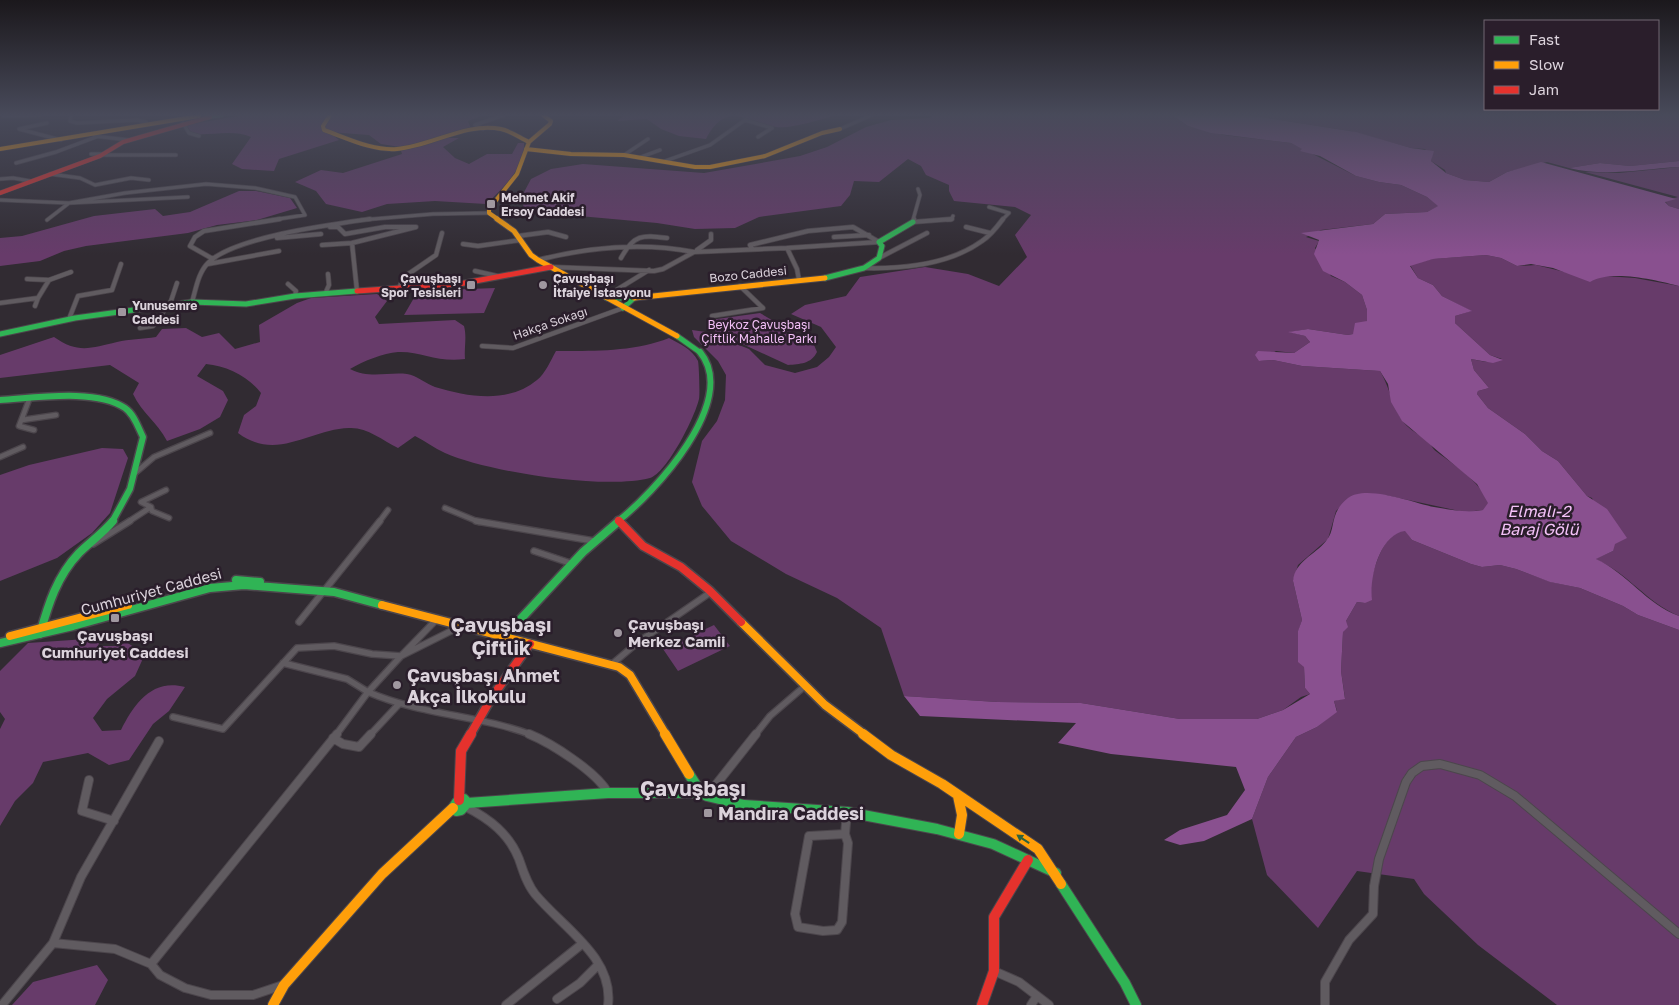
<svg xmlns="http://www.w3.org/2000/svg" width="1679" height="1005" viewBox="0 0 1679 1005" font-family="'Golos Text',sans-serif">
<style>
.green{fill:#673b6a}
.water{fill:#89508f}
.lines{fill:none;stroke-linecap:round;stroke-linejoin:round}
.street-far4-casing{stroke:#4c464c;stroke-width:4.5}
.street-far3-casing{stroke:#4c464c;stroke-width:5.5}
.street-far2-casing{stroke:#4c464c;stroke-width:7}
.street-far1-casing{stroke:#4c464c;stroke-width:8}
.street-casing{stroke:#4c464c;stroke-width:10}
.fast-far4-casing{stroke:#4c464c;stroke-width:5}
.fast-far3-casing{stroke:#4c464c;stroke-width:7}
.fast-far2-casing{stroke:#4c464c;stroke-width:9}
.fast-far1-casing{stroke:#4c464c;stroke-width:11}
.fast-casing{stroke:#4c464c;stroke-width:12}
.slow-far3-casing{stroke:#4c464c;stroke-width:5}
.slow-far2-casing{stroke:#4c464c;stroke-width:7}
.slow-far1-casing{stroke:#4c464c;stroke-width:11}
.slow-casing{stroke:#4c464c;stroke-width:12}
.jam-far4-casing{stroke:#4c464c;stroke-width:5}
.jam-far3-casing{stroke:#4c464c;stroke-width:7}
.jam-far2-casing{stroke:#4c464c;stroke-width:9}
.jam-far1-casing{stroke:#4c464c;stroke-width:11}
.jam-casing{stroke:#4c464c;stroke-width:12}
.street-far4{stroke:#605b60;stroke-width:3}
.street-far3{stroke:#605b60;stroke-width:4}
.street-far2{stroke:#605b60;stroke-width:4.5}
.street-far1{stroke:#605b60;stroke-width:5.5}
.street{stroke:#605b60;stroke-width:8}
.fast-far4{stroke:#30b455;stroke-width:4}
.fast-far3{stroke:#30b455;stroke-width:5}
.fast-far2{stroke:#30b455;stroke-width:6}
.fast-far1{stroke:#30b455;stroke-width:8}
.fast{stroke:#30b455;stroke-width:10}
.slow-far3{stroke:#ff9f0a;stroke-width:4}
.slow-far2{stroke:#ff9f0a;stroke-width:5}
.slow-far1{stroke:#ff9f0a;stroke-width:8}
.slow{stroke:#ff9f0a;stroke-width:10}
.jam-far4{stroke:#e5322d;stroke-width:4}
.jam-far3{stroke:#e5322d;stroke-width:5}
.jam-far2{stroke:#e5322d;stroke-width:6}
.jam-far1{stroke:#e5322d;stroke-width:8}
.jam{stroke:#e5322d;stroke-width:10}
.oneway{fill:#2d623e}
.poi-dot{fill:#a098a0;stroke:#2a1e2b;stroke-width:2}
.labels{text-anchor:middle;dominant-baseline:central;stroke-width:5;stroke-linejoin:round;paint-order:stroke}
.far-poi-label{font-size:12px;font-weight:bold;fill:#dcd3dc;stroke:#2a1e2b;text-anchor:start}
.far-street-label{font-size:12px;fill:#dcd3dc;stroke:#2a1e2b}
.far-park-label{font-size:12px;fill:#f2bff6;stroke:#2a1e2b}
.street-label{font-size:15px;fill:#dcd3dc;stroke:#2a1e2b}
.poi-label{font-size:15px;font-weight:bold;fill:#dcd3dc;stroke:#2a1e2b;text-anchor:start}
.water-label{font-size:16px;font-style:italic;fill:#f5c2f9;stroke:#2a1e2b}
.near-poi-label{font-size:18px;font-weight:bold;fill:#dcd3dc;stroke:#2a1e2b;text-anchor:start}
.district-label{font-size:20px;font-weight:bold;fill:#dcd3dc;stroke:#2a1e2b}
.near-quarter-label{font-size:21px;font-weight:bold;fill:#dcd3dc;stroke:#2a1e2b}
</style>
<rect width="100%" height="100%" fill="#312b32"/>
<path class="green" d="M244,115H484L468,121L471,129L447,138H459L443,147L455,158L469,164L487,154H512L518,143H524C525,168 503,188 486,204L435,201L387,204L362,212L326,204L316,191L295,182L321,170L343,173L402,154L400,147L381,144L369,135L329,132L339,140L279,159L274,171L242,169L232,164L251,137C232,129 212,136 191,134L186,125Z
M625,115H837C821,119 792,129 776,127C747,122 726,100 706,139L679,136L661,129L647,119L617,121Z
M934,115H1172L1188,126L1224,135L1291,143L1356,176L1379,182L1401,185L1427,197L1439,206L1427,212L1385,214L1373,224L1321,230L1306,237L1319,241L1315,248L1331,276L1345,282L1362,295L1367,310V321L1353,334L1348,335L1308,329L1290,332L1305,336L1310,342L1294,353L1276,351L1259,361L1273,360L1302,366L1380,371C1391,389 1392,410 1407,426C1413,432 1421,435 1427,440C1431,443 1432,449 1437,452C1456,466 1478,480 1489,503L1484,510L1464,512L1385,495L1350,497L1336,511L1328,539L1298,565L1293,581L1302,620L1298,632L1304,667L1305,688L1310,694L1301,697L1283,710L1257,719H1180L1081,703L997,702L904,696L881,628L837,598L786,574L731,541L702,506L692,482L702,441L717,421L725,400L726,375L718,361L694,337L692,330L706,332L749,349L765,365L795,373L817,367L829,357L836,347L821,327L791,314L805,305L846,296L860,277L925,267L968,274L999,286L1027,257L1015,235L1031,215L1015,207L954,201L949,191V185L926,175L921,166L908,159L879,182L854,181L850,195L841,206L759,217L735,228L695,229L657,223L524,211L522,196L531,179L551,169L583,164L704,173L800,156L827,147L866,127L891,120L930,118Z
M1248,115H1679V161L1630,166L1600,163L1569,168L1547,162L1507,172L1489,182L1465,180L1446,173L1445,170L1431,161L1432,157L1425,149L1411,148L1350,131Z
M1679,167V209L1669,206L1665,201L1678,197L1585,172L1619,173Z
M239,191H256L290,198L297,208L257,220L217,225L188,233L86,246L64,251L40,261L0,266V238L22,236L94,216L155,209L163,216L190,212Z
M1486,255L1501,258L1517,266L1536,265L1594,279L1605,276L1635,278L1679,286V616C1647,603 1627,572 1595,559L1613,551L1592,498L1587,496L1558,461L1542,451L1525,434L1488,408L1477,394L1478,391L1489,388L1474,370L1471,359L1486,362L1502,359L1490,355L1455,323V316L1471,311L1442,296L1433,285L1418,278L1410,265L1432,259Z
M495,288L484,313L404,315L418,291Z
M377,294L387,301L375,317L379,324L455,320L464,326C467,337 464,347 465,359C438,363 421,351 398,352C383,353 364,361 350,369C369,379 387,372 407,374C416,375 426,384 435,387C468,397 508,404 537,380C545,374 551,360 556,351C592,351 634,352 669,338C680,344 692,349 698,361C699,365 700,395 699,399C695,417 667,473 650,478C604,490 488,472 445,453C434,448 425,441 415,436L398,448C382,440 367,427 349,428C310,429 277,462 238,433L244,415L256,406L261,393C248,376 227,366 206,364L197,376L223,391L228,400L220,417L200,429L167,441C157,422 142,413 133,394L139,383L110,365L0,378V355L54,337C78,354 91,348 117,342C129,339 143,339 156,337L162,329L186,328L202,337L219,333L235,349L260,342L259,325L297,303L311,298Z
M760,313L814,345L817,352C811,364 800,364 788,365L710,329V320Z
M102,448L123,449L128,458L110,513L92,533L57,558L0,581V475L29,465Z
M1405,530L1412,540L1471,564L1482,567L1500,565L1516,569L1551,582L1580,588L1623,606L1638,615L1679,630V1005H1557L1478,945L1424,894L1414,879L1357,871L1318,928L1267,875L1252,819L1268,777L1296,737L1317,727L1337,711L1334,701L1345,698L1341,671L1343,632L1346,621L1357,602L1365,603C1372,581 1378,534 1405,530Z
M714,625L730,646L678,671L663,649Z
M101,638L98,646H118L126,642L145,654L135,676L107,699L93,718L102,731L121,730C134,704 152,678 185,687L169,711L153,724L129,760L109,765L88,753L43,762L33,783L15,801L0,826V729L5,719L0,712V671L28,643Z
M97,965L108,980L95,1005H12L33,982Z"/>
<path class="water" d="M1172,115H1248L1356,132L1411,148L1434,151L1431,161L1446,173L1465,180L1489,182L1507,172L1541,162L1676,199L1665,202L1669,206L1679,209V286C1657,280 1610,269 1590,282L1553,268L1531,264L1517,266L1501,258L1486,255L1433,259L1410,266L1418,278L1433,285L1442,296L1472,311L1455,316V323L1490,355L1503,360L1493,363L1471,359L1474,370L1489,388L1478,391L1477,394L1488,408L1525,434L1542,451L1558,461L1587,496L1607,509L1627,538L1615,544L1613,551L1596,559C1627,573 1646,604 1679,616V630L1638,615L1623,606L1580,588L1550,582L1516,569L1500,565L1482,567L1471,564L1412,540L1405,531C1380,534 1369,578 1372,600L1365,603L1357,602L1346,621L1348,627L1343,632L1341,671L1345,699L1334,701L1337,712L1317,727L1296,737L1268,777L1252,819L1204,841L1180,845L1164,840L1180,830L1227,815L1245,790L1236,767L1111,754L1058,743L1076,723L920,716L904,696L997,702L1081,703L1180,719H1257L1283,710L1310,694L1305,688L1304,667L1298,662V631L1302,620L1293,581C1295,561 1315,555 1326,541C1337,529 1328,514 1348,498C1366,484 1414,503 1434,507C1451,510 1467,513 1483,510L1488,503L1477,484L1402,421L1391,402L1388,384L1380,371L1302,366L1273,360L1259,361L1255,355L1258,351L1294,353L1310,342L1305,336L1288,332L1308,329L1348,335L1353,334L1355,323L1367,321V310L1362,295L1345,282L1323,271L1314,254L1319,240L1301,233L1373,224L1385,214L1427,212L1438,206L1427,197L1401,185L1379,182L1356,176L1320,156L1300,151L1302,149L1291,143L1211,133L1188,126Z
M1679,161V167C1642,169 1605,177 1569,168L1600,163L1630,166Z"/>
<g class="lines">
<defs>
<path id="street-far4" d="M71,115L70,121L77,123L137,120L146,122
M3,116L41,115
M47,123L19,129L61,140
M183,123L189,133L199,136
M483,129L475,125L504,115
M840,129L872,115
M94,136L129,140
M91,154H104
M102,155H176
M624,155L648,139
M641,157L660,150
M665,161L710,145L745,120L772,128L758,137
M16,163L56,152L96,137
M50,174L80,178L95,185L131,178L149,180
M0,179L13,178L30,181
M188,197L69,203L125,193L206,184L255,188L295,197L305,215L272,220
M0,200L69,203L47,220
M989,207L1009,213L1002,220
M361,220L433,214L489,213
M913,220L920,195L918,189
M947,220H951L953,216"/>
<path id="street-far3" d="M914,219L913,222L952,219
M330,227H338L345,234L385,227H416L352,243L357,291
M966,227L990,233
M518,236L548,232L566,237
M834,237L869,235
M277,238L321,234
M463,244L478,246L521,240
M322,245L352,243
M752,249L750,245L808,231L853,227L879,242
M697,250L711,240V234
M694,252L787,248
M621,258C634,234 642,235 667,238
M879,258L927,233
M213,259L190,246L195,237L204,231L280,219
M538,260C589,247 642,242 694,252L663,269L654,271L551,267
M208,264L279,251
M864,268C903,269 949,265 982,241C990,236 997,227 1003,219
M475,271L497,276
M27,279L49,280
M799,280L797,269L787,248L879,242
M288,284L296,291L295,296
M399,288L404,277L436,255L442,233
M325,294L329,285L328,274
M605,297L649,270
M192,302C196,289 198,273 208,263C233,237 334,224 370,219
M0,303L38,298L49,280L71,272
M35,306L38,298
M712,316L763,308L740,286
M69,319L78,296L112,290L121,264
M140,328L153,326L171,301L177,283
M482,346L513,348L623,308"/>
<path id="street-far2" d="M29,400L19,426L34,430
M22,420L56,415
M0,457L23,447
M134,474L154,457L210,433
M151,507L152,511L169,518
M445,508L479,522
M128,522L151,507L141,502L166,490
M379,522L388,510"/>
<path id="street-far1" d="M476,521L594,541
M93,544L130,521
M534,551L573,564
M299,622L380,521
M461,626L401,656L368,692C421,715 479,715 532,735
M283,663L347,679L368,692L336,735
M611,665L637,643L711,592
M173,717L223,729L297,648L334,646L372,654L401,656L437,619
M370,735L399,704
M755,735L770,716L806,685"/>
<path id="street" d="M529,734C551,743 597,772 608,793
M333,738L343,744L359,747L371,734
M89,780L82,811L114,821
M707,796L756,734
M466,807C490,819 509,834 519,859C523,871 527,884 535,894C562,927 614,957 608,1005
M845,834L848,843L842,922L837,930L823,931L798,927L795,914L809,836Z
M845,834L847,812
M53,943L115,949L151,964L160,975L185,988L211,995H253L283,985
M151,964L337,734
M994,971L1019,982L1049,1005
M557,999L580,983L598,965
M2,1005L53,943L81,877L159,741
M506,1005L582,944
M1031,1005L1037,996
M1325,1005V982L1349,940L1373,914L1374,886L1379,859L1406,782L1412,773L1422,766L1440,764L1480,775L1515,796L1679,934"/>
<path id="fast-far4" d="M207,117L222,115"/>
<path id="fast-far3" d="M825,278L864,268L879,258L882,246L879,242L913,222
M607,298H634L623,308
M0,334L75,318L192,302L246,304L295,296L357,291
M677,336L701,353"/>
<path id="fast-far2" d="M0,400C34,398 96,388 125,408C134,414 138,427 143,437L130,489L112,522
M617,522C654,493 740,401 700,352"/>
<path id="fast-far1" d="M236,580L260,582
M40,634C48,605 57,576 79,553C90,542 103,533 113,521
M504,637L583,552L619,521
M0,643L73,626L210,588L244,585L334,592L382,605"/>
<path id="fast" d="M689,774L701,793L707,796L744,805L847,812L937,829L993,844L1056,873
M464,799L467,803L461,810L456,811L453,808L457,802Z
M467,803L608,793H701
M1061,884L1125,983L1136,1005"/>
<path id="slow-far3" d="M330,115L323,126L324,130C347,138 372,151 397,149C432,146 466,122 501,129C511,131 520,138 529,142
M0,149L199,116
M526,149L571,154L624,155L695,167H710L765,156L822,133L840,129
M499,220L489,213V209L517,174L529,142L550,124L551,121L543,115"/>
<path id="slow-far2" d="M497,219L514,231L531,255L538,260L677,336
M634,298L825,278"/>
<path id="slow-far1" d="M382,605L619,667L630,675L666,735
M741,622L825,705L865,735
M10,636L128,605"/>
<path id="slow" d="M665,734L689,774
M863,734L891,755L942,784L1038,849L1061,884
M958,796L962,815L959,834
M273,1005L284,985L382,874L453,808"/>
<path id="jam-far4" d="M0,193L100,156L123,142L210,117"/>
<path id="jam-far3" d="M357,291L459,284L551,267"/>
<path id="jam-far2" d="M618,520L620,522"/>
<path id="jam-far1" d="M619,521L643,546L681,567L709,590L741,622
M470,735L492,697L530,644"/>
<path id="jam" d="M459,800L461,751L471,734
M982,1005L994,971V917L1028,860"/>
</defs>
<use href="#street-far4" class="street-far4-casing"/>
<use href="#street-far3" class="street-far3-casing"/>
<use href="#street-far2" class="street-far2-casing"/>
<use href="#street-far1" class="street-far1-casing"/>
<use href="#street" class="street-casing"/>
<use href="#fast-far4" class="fast-far4-casing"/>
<use href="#fast-far3" class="fast-far3-casing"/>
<use href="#fast-far2" class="fast-far2-casing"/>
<use href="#fast-far1" class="fast-far1-casing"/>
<use href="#fast" class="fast-casing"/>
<use href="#slow-far3" class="slow-far3-casing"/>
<use href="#slow-far2" class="slow-far2-casing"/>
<use href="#slow-far1" class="slow-far1-casing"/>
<use href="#slow" class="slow-casing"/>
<use href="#jam-far4" class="jam-far4-casing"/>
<use href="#jam-far3" class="jam-far3-casing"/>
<use href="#jam-far2" class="jam-far2-casing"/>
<use href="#jam-far1" class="jam-far1-casing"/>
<use href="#jam" class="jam-casing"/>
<use href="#street-far4" class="street-far4"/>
<use href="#street-far3" class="street-far3"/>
<use href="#street-far2" class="street-far2"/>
<use href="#street-far1" class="street-far1"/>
<use href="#street" class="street"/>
<use href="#fast-far4" class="fast-far4"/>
<use href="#fast-far3" class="fast-far3"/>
<use href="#fast-far2" class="fast-far2"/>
<use href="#fast-far1" class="fast-far1"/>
<use href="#fast" class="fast"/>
<use href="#slow-far3" class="slow-far3"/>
<use href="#slow-far2" class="slow-far2"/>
<use href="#slow-far1" class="slow-far1"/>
<use href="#slow" class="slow"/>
<use href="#jam-far4" class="jam-far4"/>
<use href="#jam-far3" class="jam-far3"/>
<use href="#jam-far2" class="jam-far2"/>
<use href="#jam-far1" class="jam-far1"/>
<use href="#jam" class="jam"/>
</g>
<defs><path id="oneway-solid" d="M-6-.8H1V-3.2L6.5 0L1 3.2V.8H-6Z" transform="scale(1.25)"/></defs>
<use class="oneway" href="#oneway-solid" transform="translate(1023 839) rotate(-146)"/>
<linearGradient id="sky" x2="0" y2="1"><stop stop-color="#1b181c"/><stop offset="0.45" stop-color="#484a5a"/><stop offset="1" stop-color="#484a5a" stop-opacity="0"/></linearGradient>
<rect width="1679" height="255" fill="url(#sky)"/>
<g class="poi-dot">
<rect x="486" y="199" width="10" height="10" rx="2.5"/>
<rect x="466" y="280" width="10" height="10" rx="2.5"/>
<circle cx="543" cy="285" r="5"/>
<rect x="117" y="307" width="10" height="10" rx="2.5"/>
<rect x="110" y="613" width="10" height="10" rx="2.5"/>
<circle cx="618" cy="633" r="5"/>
<circle cx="397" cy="685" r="5"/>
<rect x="703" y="808" width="10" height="10" rx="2.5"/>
</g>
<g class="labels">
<g class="far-poi-label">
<text x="501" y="197">Mehmet Akif<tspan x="501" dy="14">Ersoy Caddesi</tspan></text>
<text x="461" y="278" text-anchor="end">Çavuşbaşı<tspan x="461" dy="14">Spor Tesisleri</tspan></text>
<text x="553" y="278">Çavuşbaşı<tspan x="553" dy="14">İtfaiye İstasyonu</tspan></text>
<text x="132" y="305">Yunusemre<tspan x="132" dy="14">Caddesi</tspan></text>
</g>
<g class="far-street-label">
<text transform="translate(748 274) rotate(-6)">Bozo Caddesi</text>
<text transform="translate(550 323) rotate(-19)">Hakça Sokağı</text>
</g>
<g class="far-park-label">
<text x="759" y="324">Beykoz Çavuşbaşı<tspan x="759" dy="14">Çiftlik Mahalle Parkı</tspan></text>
</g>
<g class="street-label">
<text transform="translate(151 591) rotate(-15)">Cumhuriyet Caddesi</text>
</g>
<g class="poi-label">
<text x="628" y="624">Çavuşbaşı<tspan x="628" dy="17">Merkez Camii</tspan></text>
<text x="115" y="635" text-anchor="middle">Çavuşbaşı<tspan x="115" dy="17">Cumhuriyet Caddesi</tspan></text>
</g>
<g class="water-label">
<text x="1539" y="511">Elmalı-2<tspan x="1539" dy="18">Baraj Gölü</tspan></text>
</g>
<g class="near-poi-label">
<text x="407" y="675">Çavuşbaşı Ahmet<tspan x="407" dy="21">Akça İlkokulu</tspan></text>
<text x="718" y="813">Mandıra Caddesi</text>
</g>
<g class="district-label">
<text x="501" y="624">Çavuşbaşı<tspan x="501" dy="23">Çiftlik</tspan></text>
</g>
<g class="near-quarter-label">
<text x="693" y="788">Çavuşbaşı</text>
</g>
</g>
<rect x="1484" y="20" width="175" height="90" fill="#2a1e2b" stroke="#716672"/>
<rect x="1494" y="36" width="25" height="8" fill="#30b455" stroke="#716672"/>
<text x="1529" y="45" font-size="15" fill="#dcd3dc">Fast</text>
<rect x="1494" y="61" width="25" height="8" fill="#ff9f0a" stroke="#716672"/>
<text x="1529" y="70" font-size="15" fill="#dcd3dc">Slow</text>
<rect x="1494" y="86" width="25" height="8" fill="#e5322d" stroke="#716672"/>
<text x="1529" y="95" font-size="15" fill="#dcd3dc">Jam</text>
</svg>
